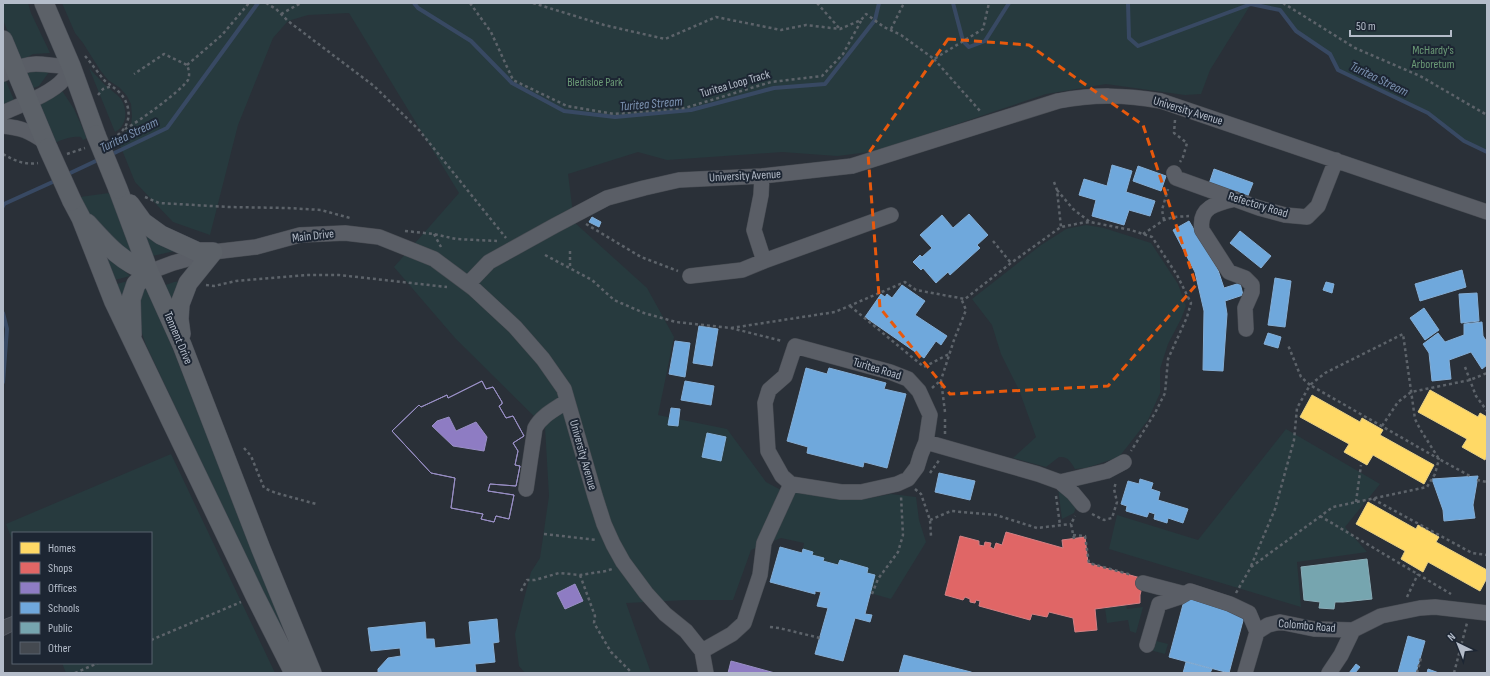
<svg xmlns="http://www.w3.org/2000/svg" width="1490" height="676" viewBox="0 0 1490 676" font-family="'Sofia Sans Condensed',sans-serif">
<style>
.green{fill:#273a3e}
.homes{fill:#ffd966;stroke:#e8d084}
.shops{fill:#e06666;stroke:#d38084}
.offices{fill:#8e7cc3;stroke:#998fc5;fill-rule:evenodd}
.schools{fill:#6fa8dc;stroke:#84aed6}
.public{fill:#76a5af;stroke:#89acb7}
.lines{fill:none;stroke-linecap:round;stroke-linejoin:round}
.stream{stroke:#384963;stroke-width:4}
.building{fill:#444950;stroke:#52575f}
.minor-casing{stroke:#484c53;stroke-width:16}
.major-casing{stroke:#484c55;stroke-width:20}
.path{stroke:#5d636a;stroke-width:2.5;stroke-dasharray:3 3;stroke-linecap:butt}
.minor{stroke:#5a5e66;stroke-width:15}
.major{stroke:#5c6168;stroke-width:19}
.major-bridge-casing{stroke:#484c55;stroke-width:20;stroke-linecap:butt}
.major-bridge{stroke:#5c6168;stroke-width:19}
.marked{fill:none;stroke:#e8590c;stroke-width:3;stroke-dasharray:8 5;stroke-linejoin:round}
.labels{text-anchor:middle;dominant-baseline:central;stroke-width:4;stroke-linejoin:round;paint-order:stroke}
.park-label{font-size:12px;fill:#6b9a76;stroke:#1d2633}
.street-label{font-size:12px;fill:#b4bcc9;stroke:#1d2633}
.water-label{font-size:13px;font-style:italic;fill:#7c92b1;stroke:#1d2633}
</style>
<rect width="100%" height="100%" fill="#2a3038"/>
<path class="green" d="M3,3H28L31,13L50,53L33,54L20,61L3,20Z
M62,3H1487V152L1464,141L1428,113L1338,70L1330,54L1296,31L1280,10L1251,4L1210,70L1201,94L1185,95L1163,92L1106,84L1046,94L877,151L837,156L782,152L667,160L638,152L568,174L574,222L647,288L674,337L658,415L727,429L766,482L792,496L794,492L849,499L870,498L891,494L916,497L919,520L926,542L891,599L870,593L875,575L867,573L868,568L840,560L838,565L823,561V558L812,555L813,552L803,549L804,543L781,538L751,550L733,600H687L626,603L651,673H525L519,666L515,634L531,572L540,558L549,496L545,427L455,338L394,267L459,193L349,13L308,15L288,21L273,38L238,125L210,235L173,222L135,182L118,140L131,126L132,116L131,104L127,96L120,88L108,80L100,70L83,43L75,33Z
M89,68C94,73 99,79 104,84C109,89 116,93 121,99C128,110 127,126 115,132Z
M25,70L49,72L39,86L33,88Z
M3,79H5L14,100L3,105Z
M59,86L74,109L87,138L83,140L81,137C74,136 62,139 55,143L37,100Z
M109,193L137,262L100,232L80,197Z
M1086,225L1104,228L1151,243L1178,284L1186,306L1181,319L1168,344L1160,369V393L1148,420L1119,457L1086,468L1075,469C1071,462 1068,456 1059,457L1046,467L1013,458L1036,437L1019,390L1001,354L992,325L972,299L1041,245L1060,233L1066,229Z
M145,235L156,243L179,250L148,257Z
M108,255L130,276L111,281L101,258Z
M132,280L123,301L113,285Z
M181,281L175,313L160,287L174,282Z
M142,284L150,295L170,342L287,632L301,673L205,473L188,434L146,345L137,318Z
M1286,429L1380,484L1345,527L1367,552L1297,562L1301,607L1109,549L1117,515L1198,540Z
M171,454L275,673H66L62,663H151V533H13V542L6,524Z
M1058,488L1077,504L1074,513L1062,519Z
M1126,605L1127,609L1143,607L1136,633L1130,631L1128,620L1107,623L1105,608Z
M1156,641L1168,644L1165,654L1146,649L1147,645L1155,646Z"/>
<path class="homes" d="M1430,390L1478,417L1480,413L1487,417V455L1485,460L1462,447L1467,439L1418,412Z
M1312,395L1360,422L1362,418L1383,430L1380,435L1434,465L1424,484L1373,455L1367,465L1344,452L1349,444L1300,417Z
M1368,502L1416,529L1418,525L1439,537L1436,542L1487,570V578L1480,591L1428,562L1423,572L1401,559L1405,551L1356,524Z"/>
<path class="shops" d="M1006,532L1063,548L1062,540L1085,537L1088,563L1144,579L1140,595V603L1095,609L1097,630L1075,632L1073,618L1049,612L1047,617L1032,614L1030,620L979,606L980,601L976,600L975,603L970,602V599L965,597L963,600L945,595L960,536L979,541V545L984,546L985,542L991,543L990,547L994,549L996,543L1002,545Z"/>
<path class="offices" d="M482,381L486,389L493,387L502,402V404L499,406L506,418L513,416L524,436L513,443L518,451L515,465L520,466L516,486L490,484L488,491L514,495L509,519L496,516L494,522L481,519L483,514L451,508L455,478L431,473L392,431L419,405L421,407L447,395L448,398ZM449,417L456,431L476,422L487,437L484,451L453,446L432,426L437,421Z
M482,381L486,389L493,387L502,402V404L499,406L506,418L513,416L524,436L513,443L518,451L515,465L520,466L516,486L490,484L488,491L514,495L509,519L496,516L494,522L481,519L483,514L451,508L455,478L431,473L392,431L419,405L421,407L447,395L448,398Z
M575,584L583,601L565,609L557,593Z
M731,661L775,673H728Z"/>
<path class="schools" d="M1112,165L1132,171L1126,192L1155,201L1150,216L1129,210L1124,225L1092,216L1096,200L1079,195L1084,179L1107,186Z
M1138,166L1166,176L1161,191L1133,181Z
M1214,169L1253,183L1247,198L1209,184Z
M969,214L988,235L977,245L980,248L950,275L948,272L936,283L923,268L921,270L913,262L920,255L922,257L932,248L920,235L942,215L953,228Z
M592,217L601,222L599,227L589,222Z
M1189,221L1218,270L1224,288L1240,283L1243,295L1225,301L1227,314L1223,371L1203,370L1204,311L1195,272L1173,230Z
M1240,231L1271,256L1261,268L1230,243Z
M1462,270L1466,287L1420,301L1415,284Z
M1275,278L1291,281L1285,327L1268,325Z
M1326,282L1334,284L1332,293L1323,290Z
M902,285L925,301L915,315L947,336L941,345L936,341L924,358L865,317L881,294L885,297L887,294L892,298Z
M1477,293L1479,321L1461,323L1459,294Z
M1424,308L1439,330L1425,340L1410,318Z
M1482,322L1483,336L1487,342V365L1482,369L1471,352L1449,360L1451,379L1432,381L1429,353L1423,344L1438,333L1445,342L1464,335V324Z
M699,326L718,329L712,366L693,363Z
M1268,333L1281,337L1278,348L1264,344Z
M675,341L690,343L685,377L669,374Z
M806,368L827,374L829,368L886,383L884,389L906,394L887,468L864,462L863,467L807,453L808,447L787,441Z
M685,381L714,386L711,405L681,400Z
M671,408L680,409L678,426L668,425Z
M707,433L726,437L721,461L702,457Z
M939,473L975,481L970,500L935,492Z
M1478,476L1473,505L1475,518L1444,521L1443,510L1432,479Z
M1140,479L1153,483L1151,489L1160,492L1158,500L1188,509L1183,523L1168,518L1167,523L1154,519L1155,514L1149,512L1147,517L1126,511L1127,506L1121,504L1128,481L1139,484Z
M780,547L802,553L803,549L813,552L812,555L824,558L823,561L838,565L840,560L868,568L867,573L875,575L865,614L872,615L870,622L855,618L843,661L815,654L828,608L817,606L821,592L815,591V594L770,582Z
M1185,597L1245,613L1229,673L1169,657Z
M497,619L499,642L493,643L495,662L475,664L476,673H378V669L388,658L401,656L400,648L371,651L368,628L425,622L426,639H434L435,648L471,644L469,622Z
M1408,636L1425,641L1416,673H1398Z
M904,655L971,672L973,673H899Z
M1186,662L1212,669L1210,673H1183Z
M1356,664L1360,667L1355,673H1349Z
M1428,669L1439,673H1427Z"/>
<path class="public" d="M1367,559L1372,599L1343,602H1335L1334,609L1319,608L1320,602L1304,600L1301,567Z"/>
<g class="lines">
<path class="stream" d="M414,3L418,8L471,41L512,83L564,111L615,117L691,110L774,88L825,84L875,20L879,3
M953,3L963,41L969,47L985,41L1009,3
M1128,3L1129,38L1138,46L1251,4L1280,10L1296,31L1330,54L1338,70L1428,113L1464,141L1487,152
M110,155L167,128L258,3
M66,175L100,159
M3,206L4,204L57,180
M3,313L7,329L3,382"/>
</g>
<path class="building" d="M13,616V631L3,636V620Z"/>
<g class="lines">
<defs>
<path id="minor" d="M3,74C13,69 25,64 36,64C48,64 59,67 71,66
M3,113C20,105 51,94 63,80C66,76 68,71 71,66
M3,126C22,128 29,131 45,142
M1174,173L1176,178L1259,208L1285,215L1307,217L1318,206L1336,160
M1235,199C1217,203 1198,207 1202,230L1229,272L1245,278L1252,285V292L1245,308L1246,329
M764,261L891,215
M149,272L173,263L213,252L256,247L300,235L345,233L379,237L434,259L473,288L515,327L543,359L564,389L595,496L604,524L613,544L623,562L646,593L665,614L686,631L702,651L706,673
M690,276L742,270L764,261L754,230L761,195L762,176
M468,284L489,262L554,226L607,198L644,188L679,180L762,176L852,166L1058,101C1096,94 1124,95 1161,101L1487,212
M795,346L890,372L908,379L919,391L930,415L926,442L921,454L917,467L908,479L897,484L861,492H841L791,484L782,476L768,451L765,403L769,390L785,376Z
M926,442L1038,474L1060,482L1073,493L1083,505
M1060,482L1107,471L1124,462
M526,489L535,428C542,415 556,409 567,401
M1143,583L1185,594
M1147,645L1159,604L1180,597L1190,591L1230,604L1249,613L1257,632
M702,651L732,634L744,623L760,575L764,543L791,484
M1245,673L1257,632L1268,625L1280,622L1314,629L1353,630L1381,616L1420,608L1435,607L1487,613
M1329,673L1341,655L1353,630"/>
<path id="major" d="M44,3L71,66L96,135
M3,40L48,148
M118,189L149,272L182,345L261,549L312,673
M72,201L81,218L114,302L255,596L294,673
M130,204L143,222L161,235L198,252H213
M87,223C106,244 121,262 149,272L136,284L131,299L132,335
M181,334L179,319L180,304L188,283L213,252"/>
</defs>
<use href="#minor" class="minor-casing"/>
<use href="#major" class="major-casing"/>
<path class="path" d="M266,3L276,9L288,21L374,86L419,130L506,238
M470,3L491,32L513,80L567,106L614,114L685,108L771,82L822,76L843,54L861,21
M533,3L604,25L665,39L716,17L781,30L806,25L840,29L861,20L866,14L884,27L901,35L934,59L983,29L989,3
M817,3L840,29
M1283,3L1355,48L1420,76L1487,115
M281,14L301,3
M891,29L904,3
M85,56C92,64 98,73 105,81C110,85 115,88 120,93C132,106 132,126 116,136
M934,59L980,111
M187,65L222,35L249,3
M98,95L103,89L112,86
M1175,120L1174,133L1187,143L1183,157L1180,162
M125,129C138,122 181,91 188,80C190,75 189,70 187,65L164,54L134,74
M3,154C15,161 25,165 38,163
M67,154L85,148
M1054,182L1057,190L1061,227
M1057,190L1073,209L1090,222
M145,197L159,203L229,207L288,208L321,210L350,218
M1164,220L1162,210L1168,189
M586,224L641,257L678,271
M405,231L434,234L456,239L497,241
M434,234L441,247
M1143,234L1164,220L1174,217L1189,216
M993,241L1011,263
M570,251V269
M545,255L592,280L614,300L644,313L676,322L731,328L782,341
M206,285L214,286L236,281L307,275H339L447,287
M850,306L924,367L949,354
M731,328L835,312L905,282L916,290L965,299L1011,263L1061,227L1081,223L1090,222L1131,230L1152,237L1177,275L1191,303L1187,317L1168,359L1165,393L1155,413L1131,451
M1465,367L1476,396L1487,411
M932,388L940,381
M945,412L941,380L954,340L966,310L961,298
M945,419V434
M1382,426L1398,402L1411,392L1470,380L1487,373
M244,448L251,456L264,488L276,493L316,504
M930,473L940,459
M1477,480L1487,482
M915,489L921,494L930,520L931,536
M1056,496L1060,525
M1373,499L1472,553L1487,555
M1356,502L1361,465
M1092,514L1104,520L1112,518L1117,502L1114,489L1116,482
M1320,516L1451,594
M930,520L951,511L996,515L1037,528L1071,524
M544,534L597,540
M1073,535L1085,536L1089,563L1132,575
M1074,539L1071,524L1075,516
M1251,566L1275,509L1294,440L1297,408L1310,385L1301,377L1288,345
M580,575L595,616L594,623L611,652L632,673
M521,591L527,580H535L559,573L580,575L606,571L612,569
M1236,593L1251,567L1333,507L1427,487L1435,474L1439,459L1310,385L1325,373L1403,334L1415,419L1420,429L1439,459L1470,476
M872,594L878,579L898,552L903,535L901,496
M1407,597L1418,574
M770,627L779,628L820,638
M151,640L241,602
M75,673L98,663
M1417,673L1421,658
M1454,673L1467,623"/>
<use href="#minor" class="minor"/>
<use href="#major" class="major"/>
<defs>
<path id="major-bridge" d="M96,135L118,189
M48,148L72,201"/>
</defs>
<use href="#major-bridge" class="major-bridge-casing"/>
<use href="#major-bridge" class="major-bridge"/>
</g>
<path class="marked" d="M948,39L1029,45L1143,125L1196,285L1108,386L950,394L880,308L868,154Z"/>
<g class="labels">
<g class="park-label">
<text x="1433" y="50">McHardy's<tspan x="1433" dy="14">Arboretum</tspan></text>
<text x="595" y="82">Bledisloe Park</text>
</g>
<g class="street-label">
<text transform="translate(735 84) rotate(-16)">Turitea Loop Track</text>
<text transform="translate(1188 111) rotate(17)">University Avenue</text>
<text transform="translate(745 176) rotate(-3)">University Avenue</text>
<text transform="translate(1258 205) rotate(17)">Refectory Road</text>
<text transform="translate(313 236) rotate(-6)">Main Drive</text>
<text transform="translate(178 338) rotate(67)">Tennent Drive</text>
<text transform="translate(877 369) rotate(17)">Turitea Road</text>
<text transform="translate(583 455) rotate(74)">University Avenue</text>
<text transform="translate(1307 626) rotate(5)">Colombo Road</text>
</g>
<g class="water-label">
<text transform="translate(1379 79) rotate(26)">Turitea Stream</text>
<text transform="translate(651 104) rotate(-5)">Turitea Stream</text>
<text transform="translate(129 135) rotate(-26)">Turitea Stream</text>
</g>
</g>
<rect width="1490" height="676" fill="none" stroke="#b4bcc9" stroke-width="8"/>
<rect x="12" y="532" width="140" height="132" fill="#1d2633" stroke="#59626f"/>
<rect x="20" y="542" width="20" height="12" fill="#ffd966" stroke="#59626f"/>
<text x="48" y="552" font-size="12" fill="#b4bcc9">Homes</text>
<rect x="20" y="562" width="20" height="12" fill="#e06666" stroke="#59626f"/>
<text x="48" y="572" font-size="12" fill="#b4bcc9">Shops</text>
<rect x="20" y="582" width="20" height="12" fill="#8e7cc3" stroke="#59626f"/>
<text x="48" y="592" font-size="12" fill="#b4bcc9">Offices</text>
<rect x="20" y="602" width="20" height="12" fill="#6fa8dc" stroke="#59626f"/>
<text x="48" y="612" font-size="12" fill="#b4bcc9">Schools</text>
<rect x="20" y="622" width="20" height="12" fill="#76a5af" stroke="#59626f"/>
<text x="48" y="632" font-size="12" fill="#b4bcc9">Public</text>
<rect x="20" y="642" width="20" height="12" fill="#444950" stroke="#59626f"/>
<text x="48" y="652" font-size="12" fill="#b4bcc9">Other</text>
<g transform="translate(1458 644) rotate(317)" stroke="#1d2633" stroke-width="3" paint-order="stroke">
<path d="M0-3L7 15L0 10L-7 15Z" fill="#b4bcc9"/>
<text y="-6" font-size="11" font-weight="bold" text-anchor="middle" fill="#b4bcc9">N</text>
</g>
<path d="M1350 30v6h101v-6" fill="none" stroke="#b4bcc9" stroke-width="2"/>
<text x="1356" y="30" font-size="12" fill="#b4bcc9" stroke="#1d2633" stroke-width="3" paint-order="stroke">50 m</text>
</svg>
